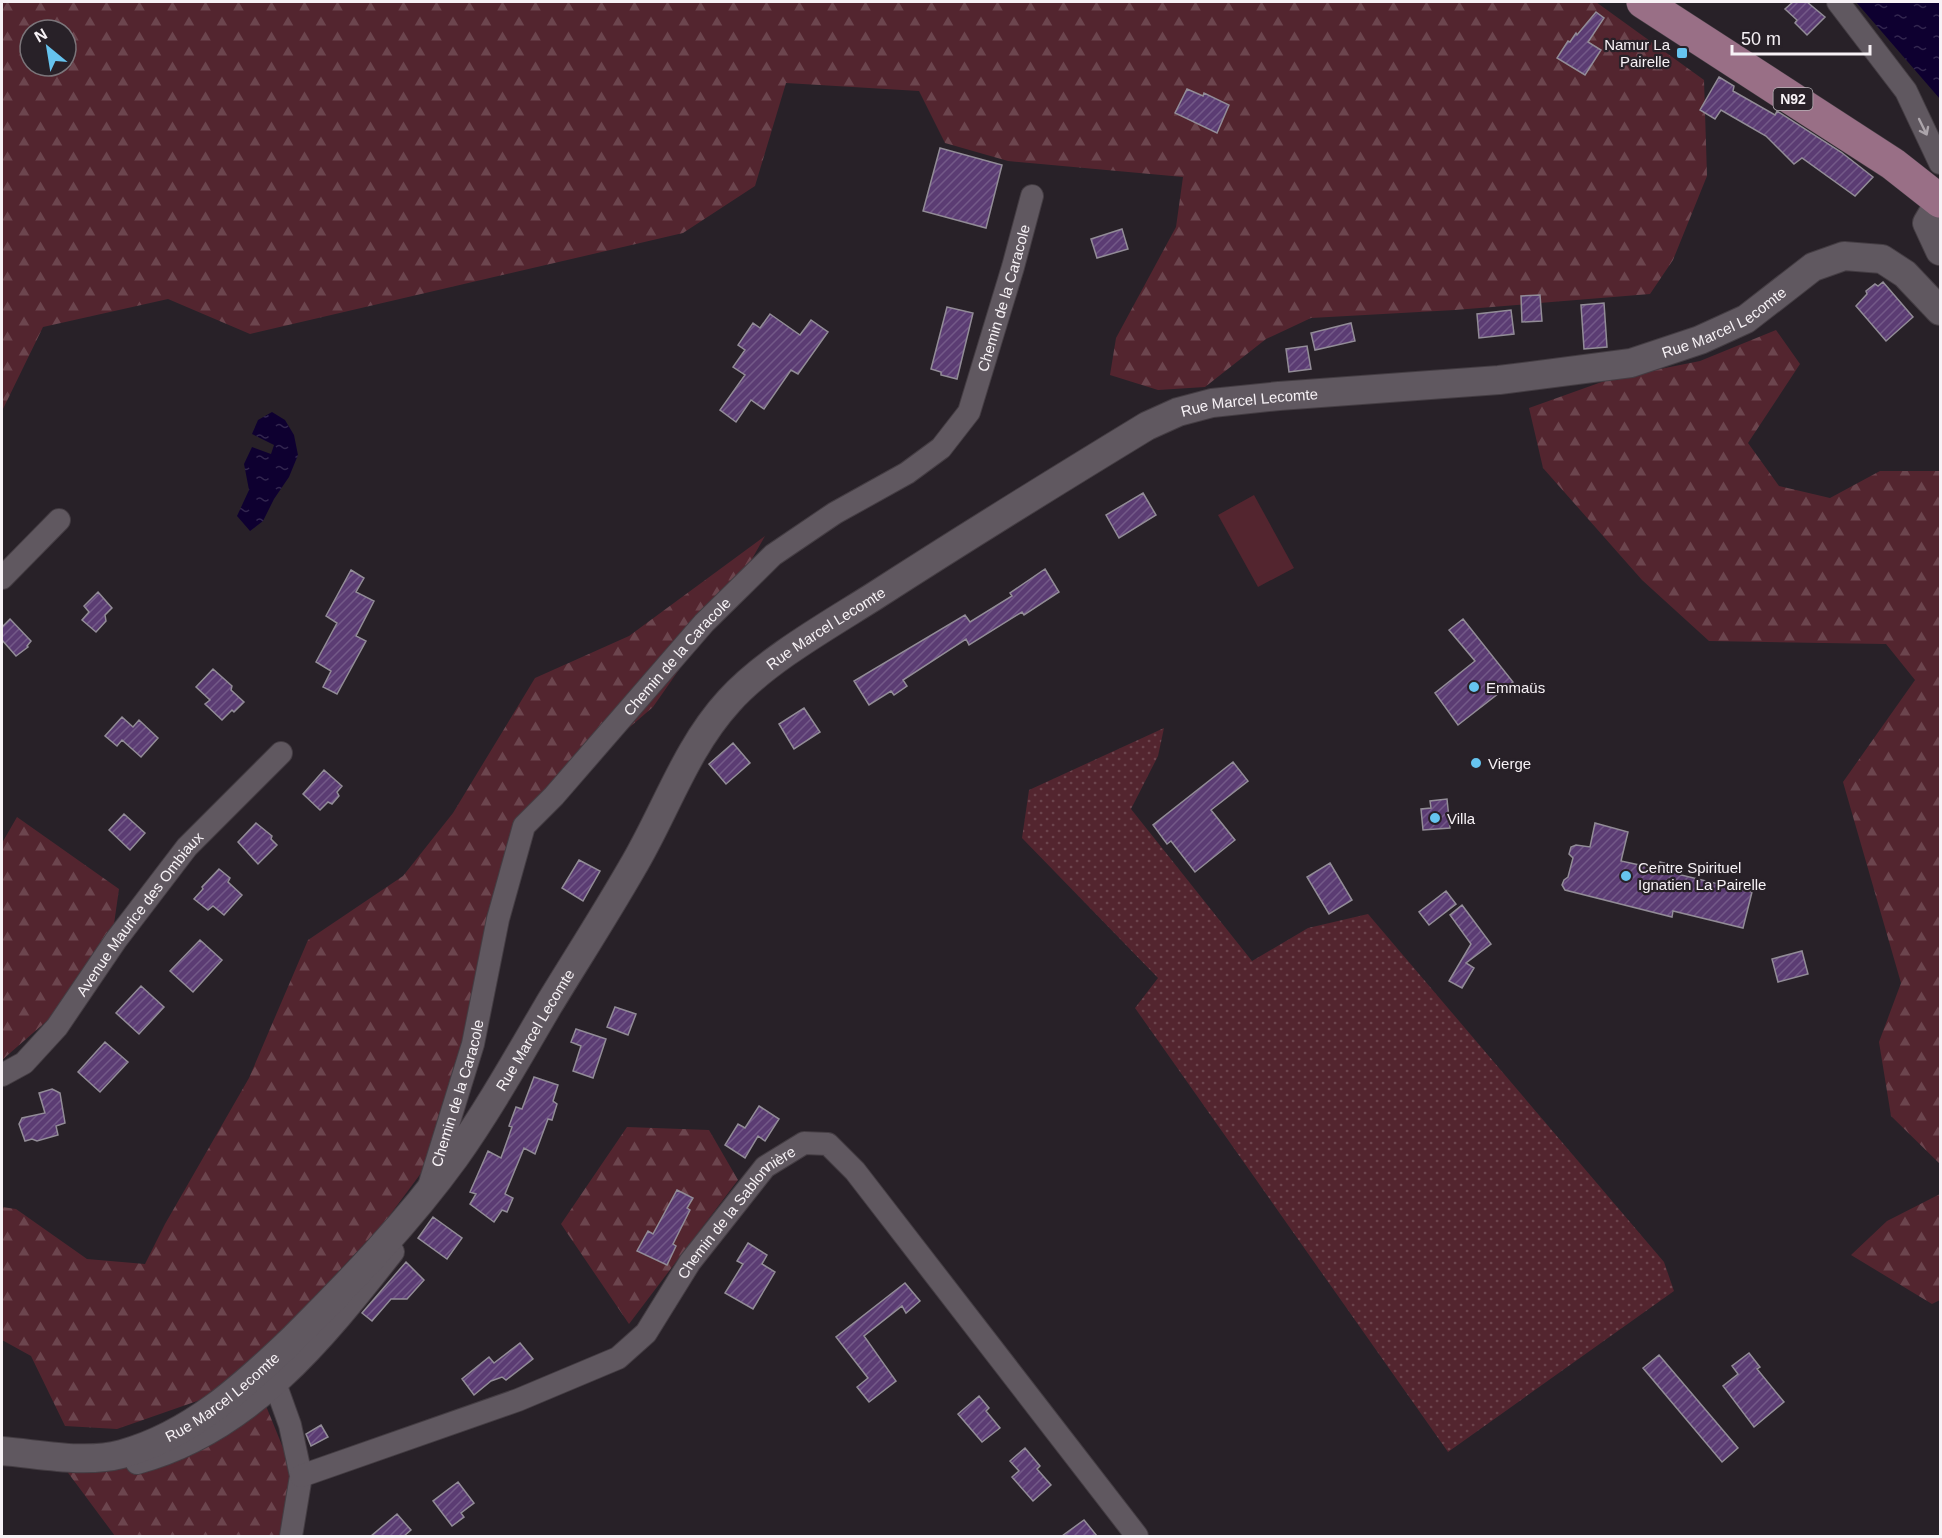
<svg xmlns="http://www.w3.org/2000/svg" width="1942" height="1538" viewBox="0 0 1942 1538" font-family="Arial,sans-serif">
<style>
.grass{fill:url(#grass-dots)}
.forest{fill:url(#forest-firs);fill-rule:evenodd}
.pitch{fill:#53252f}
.water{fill:url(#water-ripples)}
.building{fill:url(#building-hatch);stroke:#928c97;stroke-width:1.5}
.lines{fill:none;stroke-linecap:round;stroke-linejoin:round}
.minor-casing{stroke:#443d43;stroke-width:24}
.tertiary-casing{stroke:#443d43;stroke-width:30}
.primary-casing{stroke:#443d43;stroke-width:34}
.minor{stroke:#605860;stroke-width:22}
.tertiary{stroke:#605860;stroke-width:28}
.primary{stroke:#996f86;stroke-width:33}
.oneway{stroke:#aca5ab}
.poi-dot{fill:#66c4ef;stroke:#282128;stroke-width:2}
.labels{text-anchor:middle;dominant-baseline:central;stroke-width:4.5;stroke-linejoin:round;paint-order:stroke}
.shield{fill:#282128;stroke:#b9b3b8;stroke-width:1.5}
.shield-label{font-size:14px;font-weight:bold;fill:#f7f2f6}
.poi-label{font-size:15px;fill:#f7f2f6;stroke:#282128;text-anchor:start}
.street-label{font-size:15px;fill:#f7f2f6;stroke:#282128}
</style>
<defs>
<pattern id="grass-dots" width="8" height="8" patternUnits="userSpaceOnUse" patternTransform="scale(1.5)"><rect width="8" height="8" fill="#53252f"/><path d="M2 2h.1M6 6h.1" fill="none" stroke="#6c454e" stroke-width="1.8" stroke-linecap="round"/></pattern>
<pattern id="forest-firs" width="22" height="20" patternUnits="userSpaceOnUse" patternTransform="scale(1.5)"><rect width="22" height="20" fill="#53252f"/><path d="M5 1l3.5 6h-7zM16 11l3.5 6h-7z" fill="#6c454e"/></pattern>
<pattern id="water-ripples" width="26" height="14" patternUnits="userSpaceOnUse" patternTransform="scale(1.5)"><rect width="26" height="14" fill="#0e0030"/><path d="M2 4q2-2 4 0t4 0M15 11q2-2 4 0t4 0" fill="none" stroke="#32264f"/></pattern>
<pattern id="building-hatch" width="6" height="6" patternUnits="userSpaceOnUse" patternTransform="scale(1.5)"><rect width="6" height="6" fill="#5b3c73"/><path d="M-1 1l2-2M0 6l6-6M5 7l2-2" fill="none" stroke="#735988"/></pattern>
</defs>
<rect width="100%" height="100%" fill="#282128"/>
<path class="grass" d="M1164,728L1158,756L1131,809L1252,961L1308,928L1368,914L1664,1262L1674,1291L1448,1452L1135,1008L1158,978L1022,838L1029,790Z"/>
<path class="forest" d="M2,2H1596L1704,80L1707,176L1673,260L1650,294L1455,310L1311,318L1266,339L1205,387L1158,390L1110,375L1116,338L1176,227L1183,177L1008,161L945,143L919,91L786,83L755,186L683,233L250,334L168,299L43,327L2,411ZM30,30H66V66H30Z
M1776,330L1800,364L1748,443L1779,486L1830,498L1880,471H1940V1164L1891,1116L1879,1042L1901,983L1843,782L1915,680L1886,644L1709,641L1642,580L1543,468L1529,408L1610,379L1700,361Z
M765,536L732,594L653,707L601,752L537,822L433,1157L384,1223L226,1391L117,1429L65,1426L31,1356L2,1340V1207L16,1209L87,1259L145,1264L165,1224L249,1078L308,940L403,876L453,813L535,678L629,636Z
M17,817L119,889L114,924L56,1013L2,1060V843Z
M627,1127L709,1130L738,1180L629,1324L561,1224Z
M1940,1194V1300L1932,1304L1851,1255L1887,1221Z
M264,1401L290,1465L286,1536H115L63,1466Z"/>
<path class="pitch" d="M1254,495L1294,568L1258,587L1218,515Z"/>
<path class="water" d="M1856,2H1940V99Z
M272,412L285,420L294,435L298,455L289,477L274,499L263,521L250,531L237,516L249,490L244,464L252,447L271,454L274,445L252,434L258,420Z"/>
<path class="building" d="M1793,2H1807L1825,17L1807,35L1795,23L1797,20L1785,9Z
M1596,12L1604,18L1588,42L1601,50L1585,75L1557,58L1568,41L1570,42L1576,33L1577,35Z
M1719,77L1734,86L1733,91L1775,115L1777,111L1841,152L1873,177L1855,196L1802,158L1794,164L1766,136L1733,117L1721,110L1715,119L1700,110Z
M1187,89L1203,96L1204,93L1229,105L1217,133L1175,113Z
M940,148L1002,165L986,228L923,211Z
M1122,229L1128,249L1097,258L1091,239Z
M1883,282L1913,317L1886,341L1856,306L1867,294L1866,291L1875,284L1878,286Z
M1540,295L1542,321L1522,322L1521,296Z
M1604,303L1607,347L1584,349L1581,305Z
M947,307L973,313L957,379L941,375V372L931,369Z
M1511,310L1514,334L1479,338L1477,314Z
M770,314L800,335L811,320L828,332L798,374L791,370L764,409L751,400L736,422L720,410L745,375L733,367L745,350L738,345L753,323L760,328Z
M1351,323L1355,341L1315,350L1311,333Z
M1307,346L1311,369L1289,372L1286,349Z
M1143,493L1156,515L1119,538L1106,515Z
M1045,569L1059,592L1024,615L1022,612L969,645L966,639L903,680L907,686L894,695L891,691L869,705L854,681L965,615L970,622L1012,596L1010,593Z
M351,570L364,578L356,592L374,601L356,636L366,641L337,694L323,687L331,671L316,662L337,623L326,616Z
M98,592L112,608L105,615L106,621L96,632L82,620L89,612L84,606Z
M10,619L31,641L27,646L28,647L16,656L2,640V627Z
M1463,619L1513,682L1458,725L1435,693L1475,661L1449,630Z
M213,669L232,686L231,690L244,702L234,712L232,710L222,720L205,704L210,700L196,687Z
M804,708L820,732L794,749L779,724Z
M122,717L133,727L139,720L158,738L141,757L122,740L117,746L105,736Z
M733,743L750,763L726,784L709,764Z
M1233,762L1248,781L1211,810L1235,840L1195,872L1171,841L1167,844L1153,825Z
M324,770L342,786L337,792L339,796L332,804L328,802L320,810L303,794Z
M1447,799L1450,828L1423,830L1421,809L1431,808L1430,801Z
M124,814L145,833L130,850L109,830Z
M256,823L272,836L271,839L277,845L258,864L238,842Z
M1595,823L1628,832L1621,861L1658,869L1660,862L1683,868L1681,875L1752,892L1743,928L1673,911L1672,917L1565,890L1562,885L1564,880L1568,877L1573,858L1569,854L1571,847L1576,845L1590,847Z
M579,860L600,871L583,901L562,888Z
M1330,863L1352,900L1329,914L1307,877Z
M219,869L230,878L228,882L242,895L224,915L213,906L208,910L194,899L203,889L202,887Z
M1446,891L1456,904L1429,925L1419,912Z
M1462,905L1491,944L1466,963L1474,968L1462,988L1449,981L1471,944L1450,915Z
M200,940L222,960L193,992L170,971Z
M1802,951L1808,974L1778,982L1772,959Z
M141,986L164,1007L139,1034L116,1013Z
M615,1007L636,1014L628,1035L607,1027Z
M576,1029L606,1039L593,1078L573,1071L581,1046L571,1042Z
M105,1042L128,1062L100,1092L78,1072Z
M534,1077L558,1085L553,1101L557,1104L552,1120L548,1119L535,1154L524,1148L505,1194L513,1198L507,1212L502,1210L494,1222L470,1204L476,1194L470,1192L488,1151L501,1158L512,1127L509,1126L516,1107L522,1109Z
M52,1089L60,1093L65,1123L56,1126L58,1135L37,1141L32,1139L25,1141L19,1124L22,1118L45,1113L39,1093Z
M759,1106L779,1119L765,1141L758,1136L745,1158L725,1145L738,1124L745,1128Z
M677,1190L693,1198L687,1208L690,1210L673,1244L676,1246L667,1265L637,1251L648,1231L653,1234Z
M433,1217L462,1238L447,1259L418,1238Z
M748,1243L767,1255L762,1264L775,1272L753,1309L725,1293L743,1264L737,1261Z
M406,1262L424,1280L407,1299H391L372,1321L362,1313Z
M905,1283L920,1301L906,1313L902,1306L864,1336L896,1381L869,1402L857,1387L868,1378L836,1337Z
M520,1343L533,1359L506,1380L502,1377L491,1381L474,1395L462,1379L489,1357L494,1363Z
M1749,1353L1760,1367L1757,1369L1784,1402L1754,1427L1723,1386L1738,1374L1732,1366Z
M1659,1355L1738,1448L1722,1462L1643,1368Z
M979,1396L989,1408L986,1411L1000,1428L982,1442L958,1414Z
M321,1425L328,1437L311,1446L306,1434Z
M1025,1448L1040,1466L1037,1469L1051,1485L1033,1501L1012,1477L1019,1471L1010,1461Z
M458,1482L474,1503L461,1513L464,1517L452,1526L433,1501Z
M397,1514L411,1530L404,1536H371Z
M1084,1520L1097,1536H1062Z"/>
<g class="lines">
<defs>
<g id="minor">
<path d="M1838,2L1906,91L1940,163"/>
<path d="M2,578L59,520"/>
<path id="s1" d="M2,1075L24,1063L57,1027L116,940L187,847L281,753"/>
<path id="s2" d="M430,1183L473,1044L498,919L524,826L554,796L704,623L773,555L835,513L907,473L941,448L969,412L1013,267L1032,196"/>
<path d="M276,1386L290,1425L301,1476L291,1536"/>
<path d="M137,1463C250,1433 324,1340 393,1252"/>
<path id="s3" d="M301,1476L518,1400L618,1358L646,1333L690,1262L765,1167L804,1143L828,1144L855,1171L1137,1536"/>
</g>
<g id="tertiary">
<path d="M1940,201L1927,223L1940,251"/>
<path id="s4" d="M2,1451C40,1454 84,1464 122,1454C191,1435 244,1386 294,1338C351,1281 408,1222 455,1157C489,1109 518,1057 548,1006C576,960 605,915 632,868C665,813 685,749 729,701C765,661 827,626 873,597C963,539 1055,482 1147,426L1178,412L1212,403L1279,396L1499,380L1631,363L1700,340L1746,319L1813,267L1844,256L1882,259L1905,274L1940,311"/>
</g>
<path id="primary" d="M1643,2L1893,164L1940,201"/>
</defs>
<use href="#minor" class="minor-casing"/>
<use href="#tertiary" class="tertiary-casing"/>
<use href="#primary" class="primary-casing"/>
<use href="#minor" class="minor"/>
<use href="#tertiary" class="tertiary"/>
<use href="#primary" class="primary"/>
</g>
<defs><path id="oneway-shaft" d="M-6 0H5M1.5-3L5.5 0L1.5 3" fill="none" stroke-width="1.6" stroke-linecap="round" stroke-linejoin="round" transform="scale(1.5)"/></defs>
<use class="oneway" href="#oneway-shaft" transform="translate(1923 127) rotate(64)"/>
<g class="poi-dot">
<rect x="1676" y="47" width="12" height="12" rx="3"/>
<circle cx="1474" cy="687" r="6"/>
<circle cx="1476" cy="763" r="6"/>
<circle cx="1435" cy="818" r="6"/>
<circle cx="1626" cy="876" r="6"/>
</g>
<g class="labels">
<rect class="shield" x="1773.5" y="88" width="39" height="22" rx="4.5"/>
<g class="shield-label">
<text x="1793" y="99">N92</text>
</g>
<g class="poi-label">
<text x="1670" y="44" text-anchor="end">Namur La<tspan x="1670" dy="17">Pairelle</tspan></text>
<text x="1486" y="687">Emmaüs</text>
<text x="1488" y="763">Vierge</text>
<text x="1447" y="818">Villa</text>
<text x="1638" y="867">Centre Spirituel<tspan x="1638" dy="17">Ignatien La Pairelle</tspan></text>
</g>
<g class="street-label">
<text stroke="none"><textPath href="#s2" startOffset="1102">Chemin de la Caracole</textPath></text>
<text stroke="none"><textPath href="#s4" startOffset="2199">Rue Marcel Lecomte</textPath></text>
<text stroke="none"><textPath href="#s4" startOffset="1713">Rue Marcel Lecomte</textPath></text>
<text stroke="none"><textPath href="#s4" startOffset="1227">Rue Marcel Lecomte</textPath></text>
<text stroke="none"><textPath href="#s2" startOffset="598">Chemin de la Caracole</textPath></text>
<text stroke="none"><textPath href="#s1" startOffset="214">Avenue Maurice des Ombiaux</textPath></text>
<text stroke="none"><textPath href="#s4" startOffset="723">Rue Marcel Lecomte</textPath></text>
<text stroke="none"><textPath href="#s2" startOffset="94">Chemin de la Caracole</textPath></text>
<text stroke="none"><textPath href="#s3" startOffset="528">Chemin de la Sablonnière</textPath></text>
<text stroke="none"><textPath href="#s4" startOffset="237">Rue Marcel Lecomte</textPath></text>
</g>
</g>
<rect width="1942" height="1538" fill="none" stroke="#f7f2f6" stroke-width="6"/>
<g transform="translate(48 48) rotate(330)"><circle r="28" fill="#282128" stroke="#7b757a" stroke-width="1.5"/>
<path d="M0-4.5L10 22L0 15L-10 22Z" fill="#66c4ef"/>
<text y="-9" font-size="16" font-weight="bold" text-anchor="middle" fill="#f7f2f6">N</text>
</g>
<path d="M1732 45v9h138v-9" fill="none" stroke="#f7f2f6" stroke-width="3"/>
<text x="1741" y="45" font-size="18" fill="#f7f2f6" stroke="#282128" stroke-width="4.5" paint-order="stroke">50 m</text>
</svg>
